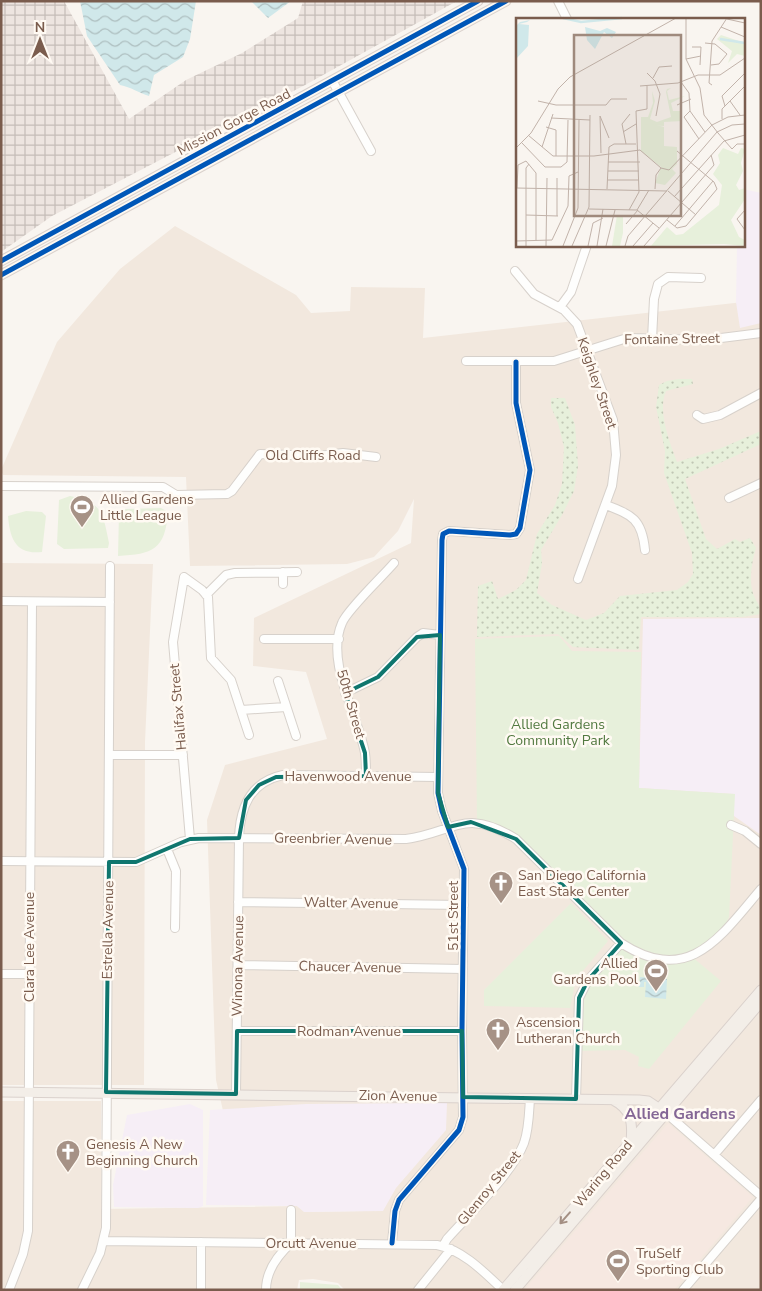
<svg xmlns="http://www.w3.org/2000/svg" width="762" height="1291" viewBox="0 0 762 1291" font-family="'Nunito Sans',sans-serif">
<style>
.residential{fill:#f2e8de}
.commercial{fill:#f6e8e1}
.industrial{fill:url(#industrial-grid)}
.education{fill:#f6eef6}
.grass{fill:url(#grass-dots)}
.park{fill:#e7f0db}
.water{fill:url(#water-waves)}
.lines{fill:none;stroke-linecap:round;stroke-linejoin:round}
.minor-casing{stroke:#d7d1cb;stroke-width:10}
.major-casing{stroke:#dad1cc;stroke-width:11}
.minor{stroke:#fefefd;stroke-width:8}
.major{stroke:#f3eee8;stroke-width:9}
.cycleway-casing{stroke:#fffaf3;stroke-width:8}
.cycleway{stroke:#0057b8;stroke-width:5}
.oneway{stroke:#a48f83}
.marked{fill:none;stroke:#0f766e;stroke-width:4;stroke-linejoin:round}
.labels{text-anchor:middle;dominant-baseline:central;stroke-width:5;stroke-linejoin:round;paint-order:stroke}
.street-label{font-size:14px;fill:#7a5c4d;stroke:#fffaf3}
.poi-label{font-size:14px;fill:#7a5c4d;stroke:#fffaf3;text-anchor:start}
.park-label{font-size:14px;fill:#537a41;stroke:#fffaf3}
.quarter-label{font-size:16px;font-weight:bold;fill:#846695;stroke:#fffaf3}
.inset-river{fill:none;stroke:#d0e8ea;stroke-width:2.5}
.inset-road{fill:none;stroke:#c2b3aa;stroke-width:1}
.view{fill:#9f8a7d;fill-opacity:0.15;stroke:#9f8a7d;stroke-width:2.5}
.inset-edge{fill:none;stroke:#7a5c4d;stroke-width:2.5}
</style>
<defs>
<pattern id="industrial-grid" width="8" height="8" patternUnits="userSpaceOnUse" patternTransform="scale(1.25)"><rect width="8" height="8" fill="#ede5e0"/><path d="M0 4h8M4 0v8" fill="none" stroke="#c5bdb8"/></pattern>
<pattern id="grass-dots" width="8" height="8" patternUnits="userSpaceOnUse" patternTransform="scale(1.25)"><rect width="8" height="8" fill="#e7f0db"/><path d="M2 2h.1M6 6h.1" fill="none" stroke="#c0c6b4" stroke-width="1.8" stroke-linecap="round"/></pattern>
<pattern id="water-waves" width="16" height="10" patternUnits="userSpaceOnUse" patternTransform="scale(1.25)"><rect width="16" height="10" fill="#d0e8ea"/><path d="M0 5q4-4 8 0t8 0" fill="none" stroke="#aebfc0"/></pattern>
</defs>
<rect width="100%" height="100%" fill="#f9f5f0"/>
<path class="residential" d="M175,226L296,295L311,313L350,311L351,287L425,288L423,338L761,300V1290H345L338,1283L313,1279L299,1280L297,1290H1V1101H101V1209L297,1206L305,1212L365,1211L226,1124L216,1080L207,820L225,765L327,739L306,672L253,666L254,618L411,543L414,499L398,531L374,557L347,564L190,566L186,477L3,475L1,470L57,342L120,269Z
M1,563L153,564L145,742L144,1085H1Z"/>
<path class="commercial" d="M668,1123L753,1197L674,1290H524Z"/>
<path class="industrial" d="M1,1H64L129,119L186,80L242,53L298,18L303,1H457L305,85L52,216L1,252Z"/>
<path class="education" d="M743,189L761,193V323L740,328L736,302L737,245H743Z
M761,618V835L734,816V794L639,788L643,619Z
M447,1103L446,1130L396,1188L383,1211L304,1212L297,1206L206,1205L210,1110L306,1104Z
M190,1104L203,1110V1206L198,1208L114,1207L113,1185L127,1115Z"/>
<path class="grass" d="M679,379H692L693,384L666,391C657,411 670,443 677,462L719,449L761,431V444L685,479L706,539L717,549L735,539L740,542L750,538L756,548C752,561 748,582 754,596C757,603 761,606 761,614L742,617H641L639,650L573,647L558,634L477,637L478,586L492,581L498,599L516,590L526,580L537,534L555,505L562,484L564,447L558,423L551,407V398H565L575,425L578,466L574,491L562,515L541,550L542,563L537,593L552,605L586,620L604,613L620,596L677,590L688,582L693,574L692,553L664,473L665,451L656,407L659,385L667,381Z"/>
<path class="park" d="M70,496C103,502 103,514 109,543L108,548L64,549L57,544L59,500Z
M161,508L168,512C165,550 153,554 118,556L119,513L125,509Z
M26,511L42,512L46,516L42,552C15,555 10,538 8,516Z
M559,636L572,651L641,652L639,788L735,794L729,917L718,939L691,956L721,981L649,1069L638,1066L639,1057L625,1050L578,1051L580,996L621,943L521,843L477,823L475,639Z
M571,903L608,941L576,979L570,1008L484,1006V990Z
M300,1282L338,1285L342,1290H300Z"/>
<path class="water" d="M80,1H196L190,39L183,57L154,75L149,96C139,93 131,87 120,85L87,36Z
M251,1H291L268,18Z
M640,977L667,979L666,999L645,997L646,982H644V987H639Z"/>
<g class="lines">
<defs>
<path id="minor" d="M558,1L567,19
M333,82L371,151
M515,271L534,294L564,310L577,324L613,420L616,455L612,486L578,579
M560,307L571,292L587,245
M652,339L654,299L658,284L668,277L701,278
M466,361H554L627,338L705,340L761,333
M697,415L703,419L720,415L761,393
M1,486L163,487L176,495L227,494L232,491L260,454L319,456L343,453L376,457
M729,498L761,483
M606,505C632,515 642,519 645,550
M283,572V584
M206,595L226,575L235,573L297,572
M1,601L110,602
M264,639H339
M278,681L296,736
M345,693L378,677L417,637L423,633L440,635
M241,710L286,707
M109,755H183
M366,776C366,768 366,760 365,753C358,715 325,662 342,623C347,610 383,576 394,563
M731,825L745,831L761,844
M190,839L173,642L184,577L202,590L208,597L211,658L231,680L249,735
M167,849L176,871L175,928
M1,861L136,862L181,842L199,838L406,839C455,832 465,807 516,839L621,943C689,987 720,937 761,889
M238,902L464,905
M238,965L463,969
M1,974H29
M237,1031H462
M236,1094L239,838C240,807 250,782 283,775L438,777
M576,1099L579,998L588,980L621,943
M666,1113L761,1196
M714,1155L761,1100
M291,1210V1243
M104,1241L437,1245C463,1250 484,1272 503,1290
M201,1242V1290
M392,1243L395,1211L399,1200L459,1130L463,1117L462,1031L464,869L442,811L438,793L442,540L443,534L449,531L510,535L516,534L520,528L530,470L516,403V362
M443,1246L447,1239C470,1213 512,1174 524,1143C529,1129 529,1113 530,1098
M9,1290L23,1254L28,1231L32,602
M82,1290L100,1253L106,1228L110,566
M266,1290C266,1272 278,1255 291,1243
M418,1290L451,1249
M683,1290L761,1199"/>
<path id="major" d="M1,261L478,1
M1,275L506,1
M1,1092L639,1100L648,1101L666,1113
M613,1100C631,1109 633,1122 631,1141
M503,1290L761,990
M515,1290L761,1002"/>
</defs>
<use href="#minor" class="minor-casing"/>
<use href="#major" class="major-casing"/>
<use href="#minor" class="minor"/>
<use href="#major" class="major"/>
<defs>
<path id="cycleway" d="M1,261L478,1
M1,275L506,1
M392,1243L395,1211L399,1200L459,1130L463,1117L462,1031L464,869L442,811L438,793L442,540L443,534L449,531L510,535L516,534L520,528L530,470L516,403V362"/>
</defs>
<use href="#cycleway" class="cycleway-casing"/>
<use href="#cycleway" class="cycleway"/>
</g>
<defs><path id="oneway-shaft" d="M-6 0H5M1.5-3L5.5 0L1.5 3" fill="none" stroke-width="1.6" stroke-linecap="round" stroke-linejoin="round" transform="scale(1.25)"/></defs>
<use class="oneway" href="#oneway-shaft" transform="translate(565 1218) rotate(131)"/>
<path class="marked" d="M440,635L438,793L448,827L471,822L516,839L621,943L588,980L579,998L576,1099L463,1097L462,1031H237L236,1094L106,1092L109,862H136L190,839L239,838L246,800L259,785L276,777L366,776L365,753L345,693L378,677L417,637Z"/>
<defs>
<symbol id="stadium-pin" viewBox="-11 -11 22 30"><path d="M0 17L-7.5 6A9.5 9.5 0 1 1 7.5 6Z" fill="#a69286" stroke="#fffaf3"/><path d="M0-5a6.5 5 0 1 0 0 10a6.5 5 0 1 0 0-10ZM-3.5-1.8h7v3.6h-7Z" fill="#fff"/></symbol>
<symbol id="church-pin" viewBox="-11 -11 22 30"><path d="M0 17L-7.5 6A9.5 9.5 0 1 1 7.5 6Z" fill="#a69286" stroke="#fffaf3"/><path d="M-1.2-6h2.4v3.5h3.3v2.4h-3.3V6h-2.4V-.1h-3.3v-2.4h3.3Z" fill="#fff"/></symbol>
</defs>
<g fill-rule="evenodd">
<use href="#stadium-pin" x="68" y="493" width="28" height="38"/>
<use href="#church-pin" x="487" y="869" width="28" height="38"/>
<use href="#stadium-pin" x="642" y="957" width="28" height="38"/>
<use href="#church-pin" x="484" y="1016" width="28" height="38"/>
<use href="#church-pin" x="54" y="1138" width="28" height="38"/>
<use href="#stadium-pin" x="604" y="1247" width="28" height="38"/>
</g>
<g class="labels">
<g class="street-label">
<text transform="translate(234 122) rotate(-28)">Mission Gorge Road</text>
<text transform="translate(672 339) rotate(-1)">Fontaine Street</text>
<text transform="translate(597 383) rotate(71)">Keighley Street</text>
<text x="313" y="455">Old Cliffs Road</text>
<text transform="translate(351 704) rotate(74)">50th Street</text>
<text transform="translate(178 707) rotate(-95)">Halifax Street</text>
<text x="348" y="776">Havenwood Avenue</text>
<text transform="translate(333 839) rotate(1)">Greenbrier Avenue</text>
<text transform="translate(351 903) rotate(1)">Walter Avenue</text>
<text transform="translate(453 916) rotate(-90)">51st Street</text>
<text transform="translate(108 930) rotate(-89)">Estrella Avenue</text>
<text transform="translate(29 947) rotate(-90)">Clara Lee Avenue</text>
<text transform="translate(238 966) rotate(-89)">Winona Avenue</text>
<text transform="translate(350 967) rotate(1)">Chaucer Avenue</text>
<text x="349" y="1031">Rodman Avenue</text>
<text transform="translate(398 1096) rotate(1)">Zion Avenue</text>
<text transform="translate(603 1174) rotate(-50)">Waring Road</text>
<text transform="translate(489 1188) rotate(-51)">Glenroy Street</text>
<text x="311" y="1243">Orcutt Avenue</text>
</g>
<g class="poi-label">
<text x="100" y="499">Allied Gardens<tspan x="100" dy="16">Little League</tspan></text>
<text x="518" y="875">San Diego California<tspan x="518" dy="16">East Stake Center</tspan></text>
<text x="638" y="963" text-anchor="end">Allied<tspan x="638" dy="16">Gardens Pool</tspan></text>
<text x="516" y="1022">Ascension<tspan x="516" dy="16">Lutheran Church</tspan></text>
<text x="86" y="1144">Genesis A New<tspan x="86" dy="16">Beginning Church</tspan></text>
<text x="636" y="1253">TruSelf<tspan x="636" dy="16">Sporting Club</tspan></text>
</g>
<g class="park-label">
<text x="558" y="724">Allied Gardens<tspan x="558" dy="16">Community Park</tspan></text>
</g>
<g class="quarter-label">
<text x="680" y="1114">Allied Gardens</text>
</g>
</g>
<g transform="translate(516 18)">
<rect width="229" height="229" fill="#f9f5f0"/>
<path d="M205,17L229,25V38L221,36L212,45L216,33L201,21ZM155,70L151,73L153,82L169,78L155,85L157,93H164L166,103L148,104V108L125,107V99H132L137,85L136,73L139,83L134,101L141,104L155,99L150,74L151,71Z" fill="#e7f0db"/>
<path d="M137,106L148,109V128L161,129V146L156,151L160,155L149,167L139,165L145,149L125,133V107ZM207,130L222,136L225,130L229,131L225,145L227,153L220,167L223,172L229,170V181L215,202L223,219L229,222V228L208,226L135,228L151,209L160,217L167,216L203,187L206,167L197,156L204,145L202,137ZM101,197L107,199V215L104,228H96Z" fill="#e7f0db"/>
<path d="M14,2L11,4L3,6L13,7L12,28L0,41V8L4,4ZM69,9L84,13L91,10L100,14L96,20L88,14L79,31L71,22Z" fill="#d0e8ea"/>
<path class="inset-river" d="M47,0L65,4L106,0M204,21L229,25"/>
<path class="inset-road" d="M170,0V41L184,70L188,97L202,115M211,1L229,5M205,9L229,19M189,25L199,26L211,36L203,46L195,47M176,29H185L184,47M170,41L185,38M131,55L139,63L144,76L140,98M137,60L143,49L156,48M165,64L173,75L174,93M196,67L193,65L196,23L211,0M124,68L162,65L182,57H204L229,40M22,83L40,87H90L95,81H111M214,83L224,97M161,87L175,81M209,88L206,78L229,55M174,93L168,99L183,121M174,93L189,114M84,98L85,135M84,98L93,120M35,100L74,102M206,101V91L229,68M30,109L40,112V138M107,114L120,106M202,115L216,131L221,126H229M12,117L37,138H78L124,132L145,150L153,152L196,107L212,99L229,97M6,125L29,149H45L51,144L52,102M110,126L106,106L114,96M26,129L37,96M0,130L15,115L42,71L54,59L160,0M92,144H124M92,153H123M92,162H123M0,170L151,173M1,170L2,147L10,143L20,155V223M91,171L93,129L98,126H120M139,171L140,157L145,150M152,173L180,197M158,179L208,123L229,117M73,191L121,192L143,210M113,192L123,174L120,93L131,91V68M121,192L133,172M229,192L221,201L229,212M10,197L42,198M41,198V160M151,202L161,210L170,208L201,171L198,164L161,133M110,206L122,192M159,208L197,163M0,223L36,222L52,188L53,158L62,154M10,228V150L13,146M30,228L31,160M47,228L62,190L63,102M56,228L73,189L74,97M72,228L77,205L87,200M81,228L87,191M90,228L99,192M109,228L112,218L201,114L216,107L229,106M117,228L137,205M128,228L198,147L195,137"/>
<path class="view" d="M58,17H165V198H58Z"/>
<rect width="229" height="229" class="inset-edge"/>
</g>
<rect width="762" height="1291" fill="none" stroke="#7a5c4d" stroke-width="5"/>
<g transform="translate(40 40)" stroke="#fffaf3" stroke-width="4" paint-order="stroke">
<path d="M0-4L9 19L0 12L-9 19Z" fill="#7a5c4d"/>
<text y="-8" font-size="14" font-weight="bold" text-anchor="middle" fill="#7a5c4d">N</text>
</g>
</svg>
